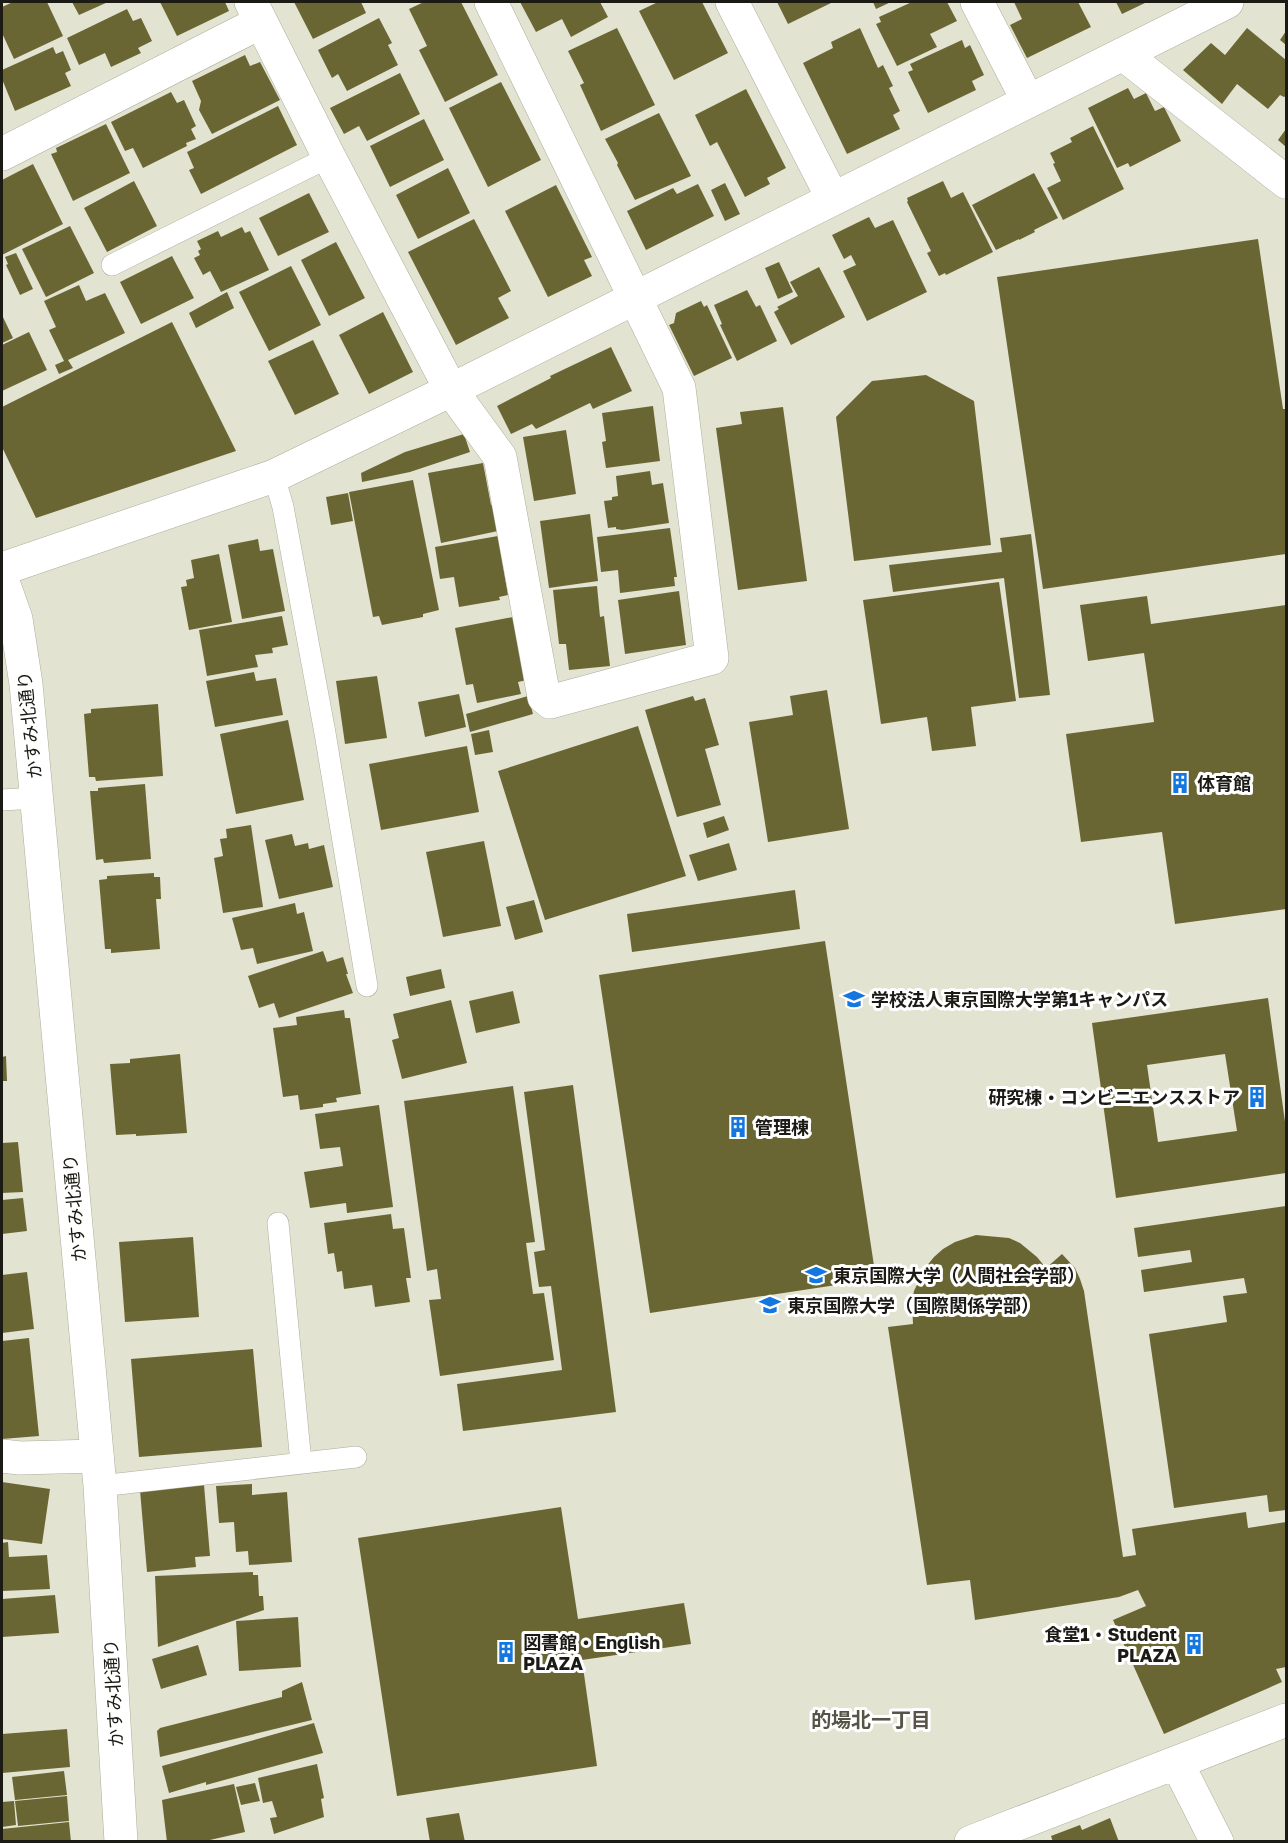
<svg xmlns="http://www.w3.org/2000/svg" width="1288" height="1843" viewBox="0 0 1288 1843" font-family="'Golos Text','Noto Sans JP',sans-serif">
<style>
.building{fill:#6a6633;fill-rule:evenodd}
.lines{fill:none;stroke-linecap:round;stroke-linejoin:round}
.service-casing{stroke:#adad9c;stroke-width:22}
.minor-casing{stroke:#adad9c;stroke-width:34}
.tertiary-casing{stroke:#adad9c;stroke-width:34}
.service{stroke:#fff;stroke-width:21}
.minor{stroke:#fff;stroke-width:33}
.tertiary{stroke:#fff;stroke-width:33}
.labels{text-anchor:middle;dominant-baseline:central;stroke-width:6;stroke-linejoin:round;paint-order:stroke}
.street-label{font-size:18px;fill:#1b1a14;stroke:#fff}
.poi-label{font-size:18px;font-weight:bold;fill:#1b1a14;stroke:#fff;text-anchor:start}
.neighbourhood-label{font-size:20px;font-weight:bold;fill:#555446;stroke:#fff}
</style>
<rect width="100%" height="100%" fill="#e3e3d2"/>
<path class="building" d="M13,2H47L63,36L14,59L2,33V7Z
M72,2H108L79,15Z
M160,2H225L229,11L177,36Z
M294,2H361L366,13L313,39Z
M424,2H461L498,75L445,102L419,50L427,46L409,9Z
M520,2H600L608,17L571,37L562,19L536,32Z
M658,2H702L728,53L674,80L639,11Z
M777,2H833L788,24Z
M873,2H891L876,9Z
M912,2H947L957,21L930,34L937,47L897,66L876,24L881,22L879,17Z
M1014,2H1078L1091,27L1027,58L1010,25L1022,19Z
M1116,2H1147L1122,14Z
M127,9L133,21L141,18L152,41L138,48L141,53L111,67L105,53L79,65L67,38Z
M379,18L392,43L388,45L398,65L347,91L338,74L332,78L318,50Z
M617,28L655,105L601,131L580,85L584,83L568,51Z
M860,28L878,68L883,65L893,86L889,88L900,111L893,115L900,129L847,154L803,63L833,48L831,42Z
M1247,28L1286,60V96L1284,97L1280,95L1268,109L1237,84L1222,104L1183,70L1211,43L1225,55Z
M1286,31V45L1280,40Z
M962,40L965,48L970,45L984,75L972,81L976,90L928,113L908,72L913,70L910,64Z
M53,47L56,54L63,51L71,70L65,73L71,86L15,111L2,79V70Z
M245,55L250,66L260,62L280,100L212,134L199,110L201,101L192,81Z
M400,73L420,114L367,141L359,126L344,134L330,108Z
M501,82L541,160L488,187L449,108Z
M1128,88L1134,99L1146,93L1155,111L1164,107L1181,141L1130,167L1128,163L1117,168L1088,108Z
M746,89L786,168L767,178L770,184L745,197L717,142L710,146L695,115Z
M171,92L177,103L184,100L196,126L191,129L196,139L186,143L187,146L143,168L133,148L125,151L111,122Z
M278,106L297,145L201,194L189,170L194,168L187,152Z
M659,113L691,176L635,200L617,165L618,163L605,139Z
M424,119L444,160L390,187L370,146Z
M106,124L130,173L73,201L51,154L57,152L56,148Z
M1093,126L1124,189L1063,220L1047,188L1061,181L1053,164L1055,163L1050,153L1072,142L1070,138Z
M1286,129V147L1278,140Z
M33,164L63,224L2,255V180Z
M448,168L470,213L418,239L396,195Z
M1034,173L1058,218L1034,230L1035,232L1019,240V239L996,250L972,205Z
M134,181L157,226L107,252L84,208Z
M943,181L951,198L963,192L993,252L946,275L945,273L939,276L927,253L931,251L907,202L908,201L907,198Z
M725,183L740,214L725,221L711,190Z
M698,184L714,216L646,250L627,211L673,188L677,194Z
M556,185L592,257L584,260L592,276L548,297L505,211Z
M309,193L329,232L278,256L259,218Z
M869,217L875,228L893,220L927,292L867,321L843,271L856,265L851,255L844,259L832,235Z
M474,219L511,291L498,298L509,318L456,345L408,252Z
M70,226L94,273L46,297L22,249Z
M242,227L245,233L250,231L269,270L221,292L210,271L203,275L194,258L200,255L198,251L201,249L197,241L218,231L221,237Z
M1258,239L1283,409H1286V554L1043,589L997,277Z
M336,242L365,298L329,316L301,260Z
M16,253L33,289L20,295L6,265L8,264L5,257Z
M172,256L194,298L141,324L120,282Z
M779,262L793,292L778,299L765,268Z
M291,266L321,325L269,351L239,292Z
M819,267L845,317L791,345L774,312L779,309L777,307L798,296L790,282Z
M79,285L86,301L105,293L125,333L68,360L73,368L59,374L55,365L64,361L49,330L56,327L44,301Z
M747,290L756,307L760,305L777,341L737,361L720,325L722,324L714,305Z
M227,292L234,308L196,328L189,313Z
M701,301L704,307L707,305L732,358L694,376L669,325L674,323L676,313Z
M383,312L413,372L369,394L339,335Z
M2,315L13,338L2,343Z
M172,322L236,451L36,518L2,447V407Z
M29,332L47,370L2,391V345Z
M313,340L339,394L295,415L268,361Z
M611,347L632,391L593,409L590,403L536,429L532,424L511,434L497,406L551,378L550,376Z
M926,375L974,401L991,545L854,561L836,417L872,381Z
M653,406L660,461L606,468L602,442L606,441L602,413Z
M783,407L807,581L738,590L716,428L742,424L740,412Z
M566,430L576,494L534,501L523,437Z
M464,434L470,452L410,472L362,482L361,473L405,452Z
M483,463L491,505H494L498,531L441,543L428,473Z
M650,471L652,485L663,483L669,523L622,530L616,529V527L608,528L604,501L612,500V497L618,496L616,476Z
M413,480L439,610L423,614V617L382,625L379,616L373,617L349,492Z
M348,493L353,521L331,525L326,497Z
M590,514L598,581L549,588L540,521Z
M670,528L677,577H674L675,586L620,593L618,570L601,572L597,537Z
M1031,534L1050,695L1019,698L1004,578L893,592L889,565L1002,552L1000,538Z
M498,536L508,595L499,597L500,600L459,607L454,577L440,579L435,547Z
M258,539L260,551L273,549L285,611L242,619L228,545Z
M219,554L232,622L189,630L181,587L187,586L186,580L194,578L191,560Z
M999,582L1016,701L971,707L976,746L932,751L927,717L881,724L863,600Z
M597,586L600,617L604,616L610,666L569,670L566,644H559L553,590Z
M679,591L686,645L625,654L618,600Z
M1147,596L1151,624L1286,605V909L1175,924L1162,832L1081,842L1066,734L1154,722L1144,653L1088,661L1080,605Z
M282,616L288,645L272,648L273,653L255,655L258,667L207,676L199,630Z
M513,617L527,680L518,682L521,694L477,703L473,684L466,685L455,628Z
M254,672L256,681L276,678L283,715L215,727L206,681Z
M377,676L387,738L345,744L336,681Z
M827,690L849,829L768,842L749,722L793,715L790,696Z
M459,694L466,727L425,737L418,702Z
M528,696L533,714L470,732L466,714Z
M693,696L695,701L705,698L719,745L705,749L721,805L677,817L645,710Z
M158,704L163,776L96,781L95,777H89L84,714L91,713V709Z
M288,720L304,800L236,814L220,734Z
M638,726L686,876L545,920L498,771Z
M489,730L493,752L475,755L471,734Z
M467,746L479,812L381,830L369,764Z
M145,784L151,859L104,863L103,859L96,860L90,791H98V788Z
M724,816L729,830L707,838L703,823Z
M251,825L263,907L223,913L214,858L223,856L220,839L227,838L226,829Z
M292,834L295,846L308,843L309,849L324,845L333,887L279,899L265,840Z
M484,841L501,926L443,937L426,852Z
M729,843L737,870L698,881L689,855Z
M154,873V877H160L161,899H156L160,949L111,953V949H105L99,880L107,879V876Z
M795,890L800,929L632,952L627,914Z
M534,900L543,932L515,940L506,907Z
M295,903L297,914L304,912L313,951L257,964L253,948L241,950L232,918Z
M825,941L876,1279L650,1313L599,975Z
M323,951L327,962L343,957L348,974H346L353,993L279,1018L274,1003L259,1008L248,976Z
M441,969L445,988L410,996L406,977Z
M513,991L520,1023L476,1033L469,1001Z
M1268,998L1286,1129V1173L1116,1198L1092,1023ZM1225,1054L1237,1131L1158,1142L1147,1065Z
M451,1000L467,1063L402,1079L392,1040L399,1038L393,1014Z
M344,1010L345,1018H350L361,1094L336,1098L337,1102L323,1104V1107L300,1110L298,1095L283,1097L273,1028L297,1025L296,1017Z
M180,1054L187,1133L136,1136V1134L116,1135L110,1064L130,1063V1059Z
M6,1056L7,1081H2V1057Z
M573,1085L616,1412L463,1431L457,1384L562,1370L551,1286L539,1287L534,1252L545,1250L524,1092Z
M513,1086L535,1242L526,1243L533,1294L544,1293L554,1360L440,1376L429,1300L441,1299L437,1269L427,1271L404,1101Z
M379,1105L393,1207L347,1213L346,1203L310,1208L304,1172L343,1166L340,1147L320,1149L315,1114Z
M18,1142L23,1192L2,1193V1143Z
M23,1198L27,1231L2,1234V1200Z
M1286,1206V1510L1269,1512L1267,1495L1174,1508L1149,1334L1227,1322L1223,1296L1247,1293L1244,1278L1144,1292L1141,1270L1192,1262L1190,1250L1138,1257L1134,1228Z
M391,1214L393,1229L404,1228L411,1278H406L410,1302L375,1307L372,1285L344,1289L342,1271L337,1272L334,1253L328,1254L324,1223Z
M976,1235L1009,1238L1020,1243L1037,1257L1046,1268L1062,1254L1075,1268L1080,1279L1084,1291L1123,1557L1136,1555L1132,1529L1246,1512L1248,1528L1286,1522V1667L1276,1669L1282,1682L1164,1734L1113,1620L1146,1606L1138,1590L1119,1597L975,1620L970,1580L927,1585L888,1327L913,1324L912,1302L914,1291L925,1268L934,1257L943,1249L955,1242Z
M193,1237L199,1317L125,1322L119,1242Z
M27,1272L34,1329L2,1333V1275Z
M29,1338L39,1436L2,1439V1341Z
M253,1349L262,1447L139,1457L131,1359Z
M2,1482L50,1489L42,1544L2,1539Z
M252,1484V1495L287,1492L292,1562L249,1565L248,1551L236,1552L234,1522L219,1523L216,1486Z
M204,1485L210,1556L195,1557L196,1567L147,1572L140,1490Z
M561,1507L578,1619L684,1603L691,1644L582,1660L597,1766L397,1796L358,1538Z
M8,1542L9,1557L47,1555L50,1589L2,1591V1543Z
M253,1572V1575H258L259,1596H263L264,1610L158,1647L155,1576Z
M55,1595L59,1633L2,1637V1599Z
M298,1617L301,1667L239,1671L236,1621Z
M198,1645L207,1675L161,1689L152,1659Z
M302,1682L312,1720L160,1757L157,1731L160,1728L282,1697V1691Z
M314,1723L323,1753L206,1785V1782L169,1793L162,1766Z
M67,1729L70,1767L2,1773V1734Z
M317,1764L324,1798L321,1799L324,1817L274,1834L270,1818L277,1817L272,1801L263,1803L258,1778Z
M64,1771L67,1795L15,1800L12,1777Z
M255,1783L260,1801L241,1805L236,1787Z
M234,1784L245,1832L201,1842H167L162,1800Z
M67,1796L69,1821L18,1826L15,1801Z
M14,1801L16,1825L2,1827V1802Z
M459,1813L465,1842H430L426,1818Z
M1110,1818L1119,1842H1053L1051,1836L1080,1825L1082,1830Z
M69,1822L71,1842H2V1829Z"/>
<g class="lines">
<defs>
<path id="service" d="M112,265L329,157
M274,476L283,507L325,733L367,986
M2,800L36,798
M278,1223L301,1463
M100,1486L356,1457"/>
<path id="minor" d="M251,2L329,157L451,390L500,457L544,697L550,702L712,658L679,388L491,2
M732,2L833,199
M977,2L1028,101
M1123,54L1286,182
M2,154L261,22
M2,569L274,476L451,390L1227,2
M2,1456L20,1458L97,1456
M1177,1763L1217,1842
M971,1842L1286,1720"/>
<path id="tertiary" d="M2,579L16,619L26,684L100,1486L121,1842"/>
</defs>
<use href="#service" class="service-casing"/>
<use href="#minor" class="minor-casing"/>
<use href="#tertiary" class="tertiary-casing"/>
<use href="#service" class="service"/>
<use href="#minor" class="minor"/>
<use href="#tertiary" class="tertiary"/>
</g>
<defs>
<symbol id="building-bare" viewBox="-9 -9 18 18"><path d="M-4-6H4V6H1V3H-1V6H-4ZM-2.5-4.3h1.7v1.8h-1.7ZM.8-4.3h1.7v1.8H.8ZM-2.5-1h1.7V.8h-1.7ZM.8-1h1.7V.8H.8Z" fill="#1477e0" stroke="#fff" stroke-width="2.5" paint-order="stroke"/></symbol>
<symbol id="university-bare" viewBox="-9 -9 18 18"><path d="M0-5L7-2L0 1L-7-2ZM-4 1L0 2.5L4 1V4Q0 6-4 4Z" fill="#1477e0" stroke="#fff" stroke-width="2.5" paint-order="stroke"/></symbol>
</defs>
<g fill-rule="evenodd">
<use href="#building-bare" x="1165" y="768" width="30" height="30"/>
<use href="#university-bare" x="839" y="984" width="30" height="30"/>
<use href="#building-bare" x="1242" y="1082" width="30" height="30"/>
<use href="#building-bare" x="723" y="1112" width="30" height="30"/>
<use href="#university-bare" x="801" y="1260" width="30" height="30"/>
<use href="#university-bare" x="755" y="1290" width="30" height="30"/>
<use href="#building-bare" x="1179" y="1629" width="30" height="30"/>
<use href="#building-bare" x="491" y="1637" width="30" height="30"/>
</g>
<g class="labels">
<g class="street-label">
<text transform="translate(29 725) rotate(-96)">かすみ北通り</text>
<text transform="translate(74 1208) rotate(-95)">かすみ北通り</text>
<text transform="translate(113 1693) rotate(-93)">かすみ北通り</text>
</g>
<g class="poi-label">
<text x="1197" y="783">体育館</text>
<text x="871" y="999">学校法人東京国際大学第1キャンパス</text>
<text x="1240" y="1097" text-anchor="end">研究棟・コンビニエンスストア</text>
<text x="755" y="1127">管理棟</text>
<text x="833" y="1275">東京国際大学（人間社会学部）</text>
<text x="787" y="1305">東京国際大学（国際関係学部）</text>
<text x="1177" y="1634" text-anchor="end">食堂1・Student<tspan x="1177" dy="21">PLAZA</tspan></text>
<text x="523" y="1642">図書館・English<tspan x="523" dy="21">PLAZA</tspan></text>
</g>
<g class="neighbourhood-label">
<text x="871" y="1719">的場北一丁目</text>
</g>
</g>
<rect width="1288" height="1843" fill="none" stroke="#1b1a14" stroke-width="6"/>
</svg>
